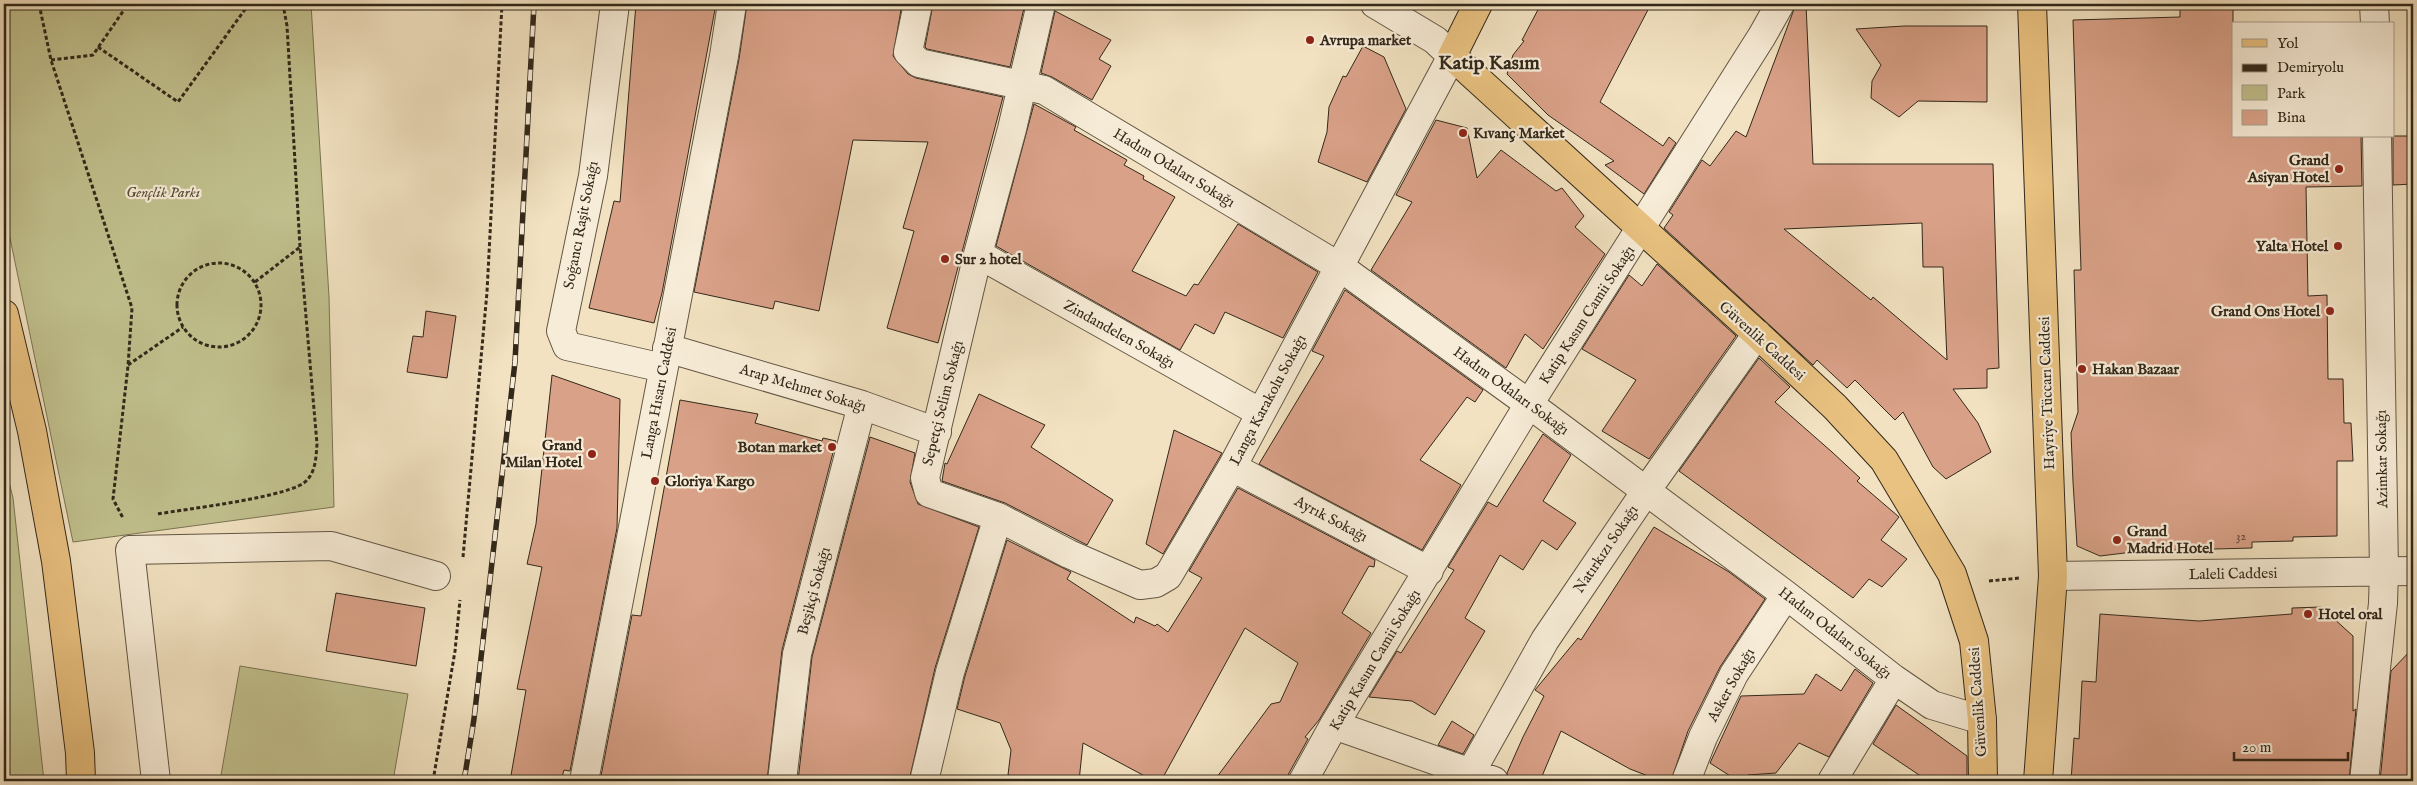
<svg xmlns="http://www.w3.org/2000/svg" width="2417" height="785" viewBox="0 0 2417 785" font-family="'IM FELL English',serif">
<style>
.green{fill:#c1c18e;stroke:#7a7454}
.building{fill:#d9a188;stroke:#32281a;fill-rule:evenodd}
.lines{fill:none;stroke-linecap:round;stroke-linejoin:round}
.minor-casing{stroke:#625644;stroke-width:30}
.major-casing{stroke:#32281a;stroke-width:30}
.path{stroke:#32281a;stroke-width:3;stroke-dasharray:4 2.5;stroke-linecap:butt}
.minor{stroke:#f7ecd7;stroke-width:28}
.major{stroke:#e9c180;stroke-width:28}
.rail-casing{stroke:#32281a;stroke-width:5.5}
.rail{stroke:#f7ecd7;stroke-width:4;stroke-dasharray:11;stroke-linecap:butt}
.poi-dot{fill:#8f2418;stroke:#f7ecd7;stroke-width:2}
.labels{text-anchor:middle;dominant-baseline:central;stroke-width:4.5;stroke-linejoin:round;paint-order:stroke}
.number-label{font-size:12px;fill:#5c4636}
.poi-label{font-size:15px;font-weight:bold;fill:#32281a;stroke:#f7ecd7;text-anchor:start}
.street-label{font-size:15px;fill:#32281a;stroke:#f7ecd7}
.park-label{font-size:15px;font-style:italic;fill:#564e37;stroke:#f7ecd7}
.district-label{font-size:20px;font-weight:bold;fill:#32281a;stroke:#f7ecd7}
</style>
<rect width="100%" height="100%" fill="#f2e2c1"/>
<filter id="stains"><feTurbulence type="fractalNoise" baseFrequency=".004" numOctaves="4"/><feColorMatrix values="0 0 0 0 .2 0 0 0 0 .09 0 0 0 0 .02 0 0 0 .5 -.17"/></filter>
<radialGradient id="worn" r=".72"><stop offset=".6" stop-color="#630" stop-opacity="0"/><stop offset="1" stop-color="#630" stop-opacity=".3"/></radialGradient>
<path class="green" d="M4,4H311L329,297L334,507L73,542L4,209Z
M4,462L13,498L44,781H4Z
M240,666L408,694L393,781H220Z"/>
<path class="building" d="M636,4H716L662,293L654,323L589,308L614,201L620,202Z
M747,4H902L893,56L908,74L916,78L1003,97L938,343L887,328L914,231L903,228L928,142L853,140L819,311L775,301L773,309L694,292L739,59Z
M933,4H1025L1010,67L927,49L925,47Z
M1541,4H1651L1600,102L1663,146L1669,137L1676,143L1644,194L1605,165L1614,161L1548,115L1507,74L1513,55L1524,41L1522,40Z
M1796,4H1806L1813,164H1993L1999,368L1987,369V388L1953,389L1978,423L1991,452L1946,479L1933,467L1903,412L1895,420L1855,380L1847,388L1817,360L1813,365L1664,228L1673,215L1669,212L1702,160L1710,166L1736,131L1746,137ZM1922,223L1923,267H1943L1947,360L1873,297L1871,300L1784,229Z
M2233,6V136H2361L2362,186L2306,187L2308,296L2327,295L2328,379H2343L2344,423H2351L2353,461H2337V536L2293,537V541L2252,542V548L2141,551L2100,556L2077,546L2073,482L2071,433L2078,412L2074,270H2081L2073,20L2180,17V7Z
M1055,11L1111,40L1099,59L1111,66L1092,100L1052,77L1041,73Z
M1904,26H1987V102L1918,101L1899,117L1871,98L1872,81L1881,65L1856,29Z
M1363,46L1384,57L1406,109L1367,182L1318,162L1327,132L1329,107L1343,76L1346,77Z
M1034,104L1076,127L1074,130L1127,160L1124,165L1144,176L1143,179L1175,197L1132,271L1186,296L1194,284L1198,285L1238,224L1318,272L1283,338L1225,312L1214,334L1195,324L1180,350L996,246Z
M1436,120L1467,128L1477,178L1501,150L1556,191L1562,188L1584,216L1575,227L1605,254L1543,349L1525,334L1506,368L1371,270L1412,202L1396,195Z
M2393,136H2413V184L2393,185Z
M1657,264L1736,336L1649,459L1602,431L1636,380L1582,349L1629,275L1642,286Z
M1345,290L1483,390L1475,402L1467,397L1420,460L1461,485L1422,550L1259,464L1324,356L1312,351Z
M426,311L456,316L447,378L407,372L413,336L423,337Z
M1759,358L1790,387L1775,402L1832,452L1860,478L1857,481L1899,517L1881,540L1907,559L1882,587L1869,579L1853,598L1679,471Z
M552,375L620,399L617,528L570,771L564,770L561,781H510L526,690L517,689L542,567L527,564L536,524Z
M979,394L1045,425L1031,447L1113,500L1087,545L1005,503L942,481L945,463L947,464Z
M680,400L758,414L755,423L822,441L823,438L836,441L782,650L767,781H635L601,776L632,615L641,616Z
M1174,430L1222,453L1163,554L1146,544Z
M1543,434L1571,455L1543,501L1576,523L1557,550L1542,540L1523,570L1500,555L1465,618L1485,631L1435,715L1412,701L1369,697L1397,651L1401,653L1454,570L1448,567L1488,502L1497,507Z
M870,437L915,453L910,482L918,504L979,527L935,668L909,781H798L812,657Z
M1238,488L1375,560L1374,567L1369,566L1342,613L1371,633L1319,720L1305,737L1308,739L1289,773L1287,781H1214L1271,704L1280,702L1298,663L1245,628L1161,781H1154L1083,743L1079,781H1028L1008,775L1011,750L1000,723L957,709L965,676L1007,540L1071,572L1067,579L1134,623L1136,617L1155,626L1157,624L1168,632L1202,578L1189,571Z
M1654,527L1729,572L1765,599L1720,667L1688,731L1671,781H1661L1630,769L1561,731L1540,781H1509L1507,773L1523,737L1544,696L1535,690L1578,638L1581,640Z
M336,593L425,608L416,666L326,651Z
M2321,607L2353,636V711L2356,709L2349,781H2071L2074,738L2079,739L2082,681L2096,682L2100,614L2199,621L2292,614V608Z
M2413,648V781H2380L2391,671Z
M1855,669L1873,683L1829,757L1799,743L1776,773L1748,775L1745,781H1738L1710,763L1741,696L1804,694L1816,674L1841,691Z
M1896,705L1967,756V775L1963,781H1928L1873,744Z
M1452,721L1474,735L1463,754L1438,745Z"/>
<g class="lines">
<defs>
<path id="minor" d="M615,4L593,176L561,331L567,346L663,368
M918,4L908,52L919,63L1044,90L1340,267L1529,404L1786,595L1894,679L1932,705L1982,720
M2374,4L2375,24
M978,254L1261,413
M667,348L862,405L937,432
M1232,467L1429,571
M998,517L1069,554L1140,585L1156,583L1168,576L1232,467L1452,56L1435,40L1375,4
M2053,576L2413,571
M1334,725L1494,781
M1470,774L1545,640L1646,491L1757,334
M156,781L130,550L331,546L436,576
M584,781L724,56L732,4
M782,781L797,654L862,405
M924,781L950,672L998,517L929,493L925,478L978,254L1012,129L1041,4
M1303,781L1334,725L1529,404L1762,36L1780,4
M1686,781L1703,737L1734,674L1786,595
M1832,781L1894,679
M2364,781L2383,603L2384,571L2377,136"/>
<path id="major" d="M1478,4L1452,56L1757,334L1835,407L1884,460L1952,574L1974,641L1982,720L1983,781
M2032,4L2053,576L2038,781
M4,314L32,431L56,561L80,753L81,781"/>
</defs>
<use href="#minor" class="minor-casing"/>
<use href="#major" class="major-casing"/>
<path class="path" d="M39,4L51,60L132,308L128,366L113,499L123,518
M98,47L178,102L249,4
M51,60L93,55L128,4
M177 305a42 42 0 1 1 84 0a42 42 0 1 1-84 0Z
M255,282L300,247
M128,365L183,327
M158,514C184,509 294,497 307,480C316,471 316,456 317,444L300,247L287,26L283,4
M463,557L487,292L502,4
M1989,581L2020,578
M433,781L455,651L460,600"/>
<use href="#minor" class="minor"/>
<use href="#major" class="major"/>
<defs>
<path id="rail" d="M464,781L474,719L515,362L534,4"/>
</defs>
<use href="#rail" class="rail-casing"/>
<use href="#rail" class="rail"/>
</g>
<g class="poi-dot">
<circle cx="1310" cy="40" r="5"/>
<circle cx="1463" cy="133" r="5"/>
<circle cx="2339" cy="169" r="5"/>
<circle cx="2338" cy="246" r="5"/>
<circle cx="945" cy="259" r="5"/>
<circle cx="2330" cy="311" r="5"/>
<circle cx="2082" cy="369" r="5"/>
<circle cx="832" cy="447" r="5"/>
<circle cx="592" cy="454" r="5"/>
<circle cx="655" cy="481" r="5"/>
<circle cx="2117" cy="540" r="5"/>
<circle cx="2308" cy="614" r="5"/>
</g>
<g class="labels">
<g class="number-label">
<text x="2241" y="536">32</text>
</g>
<g class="poi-label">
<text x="1320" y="40">Avrupa market</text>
<text x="1473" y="133">Kıvanç Market</text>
<text x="2329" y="160" text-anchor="end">Grand<tspan x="2329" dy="17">Asiyan Hotel</tspan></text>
<text x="2328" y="246" text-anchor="end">Yalta Hotel</text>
<text x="955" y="259">Sur 2 hotel</text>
<text x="2320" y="311" text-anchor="end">Grand Ons Hotel</text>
<text x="2092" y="369">Hakan Bazaar</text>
<text x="582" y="445" text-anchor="end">Grand<tspan x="582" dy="17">Milan Hotel</tspan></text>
<text x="822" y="447" text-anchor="end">Botan market</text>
<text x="665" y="481">Gloriya Kargo</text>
<text x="2127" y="531">Grand<tspan x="2127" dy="17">Madrid Hotel</tspan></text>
<text x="2318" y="614">Hotel oral</text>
</g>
<g class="street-label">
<text transform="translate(1174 168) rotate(31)">Hadım Odaları Sokağı</text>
<text transform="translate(581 225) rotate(-79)">Soğancı Raşit Sokağı</text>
<text transform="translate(1587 315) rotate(-57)">Katip Kasım Camii Sokağı</text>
<text transform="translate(1119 334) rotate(29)">Zindandelen Sokağı</text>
<text transform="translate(1762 341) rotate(42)">Güvenlik Caddesi</text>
<text transform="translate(803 388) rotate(17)">Arap Mehmet Sokağı</text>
<text transform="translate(1511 391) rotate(36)">Hadım Odaları Sokağı</text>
<text transform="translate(659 393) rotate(-79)">Langa Hısarı Caddesi</text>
<text transform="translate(2047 393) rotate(-92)">Hayriye Tüccarı Caddesi</text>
<text transform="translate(1268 400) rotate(-62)">Langa Karakolu Sokağı</text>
<text transform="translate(943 403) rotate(-76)">Sepetçi Selim Sokağı</text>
<text transform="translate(2382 459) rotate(-91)">Azimkar Sokağı</text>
<text transform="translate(1331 519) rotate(28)">Ayrık Sokağı</text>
<text transform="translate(1606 549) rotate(-56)">Natırkızı Sokağı</text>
<text transform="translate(2233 574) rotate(-1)">Laleli Caddesi</text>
<text transform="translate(814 591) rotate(-75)">Beşikçi Sokağı</text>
<text transform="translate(1835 633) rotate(38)">Hadım Odaları Sokağı</text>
<text transform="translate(1375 660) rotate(-59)">Katip Kasım Camii Sokağı</text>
<text transform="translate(1731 685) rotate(-61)">Asker Sokağı</text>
<text transform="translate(1978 702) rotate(-94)">Güvenlik Caddesi</text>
</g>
<g class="park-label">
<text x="163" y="192">Gençlik Parkı</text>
</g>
<g class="district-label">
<text x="1489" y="63">Katip Kasım</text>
</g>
</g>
<rect width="2417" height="785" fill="none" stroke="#f2e2c1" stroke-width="20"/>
<rect x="5" y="5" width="2407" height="775" fill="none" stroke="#32281a" stroke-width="2.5"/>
<rect x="10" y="10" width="2397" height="765" fill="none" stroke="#32281a"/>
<rect x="2232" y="22" width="162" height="115" fill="#f7ecd7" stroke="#a89e8b"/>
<rect x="2242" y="39" width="25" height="8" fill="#e9c180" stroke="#a89e8b"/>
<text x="2277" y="48" font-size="15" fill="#32281a">Yol</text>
<rect x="2242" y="64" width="25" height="8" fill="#32281a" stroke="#a89e8b"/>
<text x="2277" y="72" font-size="15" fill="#32281a">Demiryolu</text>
<rect x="2242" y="85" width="25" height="15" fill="#c1c18e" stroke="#a89e8b"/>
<text x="2277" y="98" font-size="15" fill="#32281a">Park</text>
<rect x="2242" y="110" width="25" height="15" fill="#d9a188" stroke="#a89e8b"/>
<text x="2277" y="122" font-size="15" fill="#32281a">Bina</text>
<path d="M2234 752v8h114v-8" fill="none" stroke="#32281a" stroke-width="2.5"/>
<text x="2242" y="752" font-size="15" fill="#32281a" stroke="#f7ecd7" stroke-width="4" paint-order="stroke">20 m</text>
<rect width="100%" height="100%" filter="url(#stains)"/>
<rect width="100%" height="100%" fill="url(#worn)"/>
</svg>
